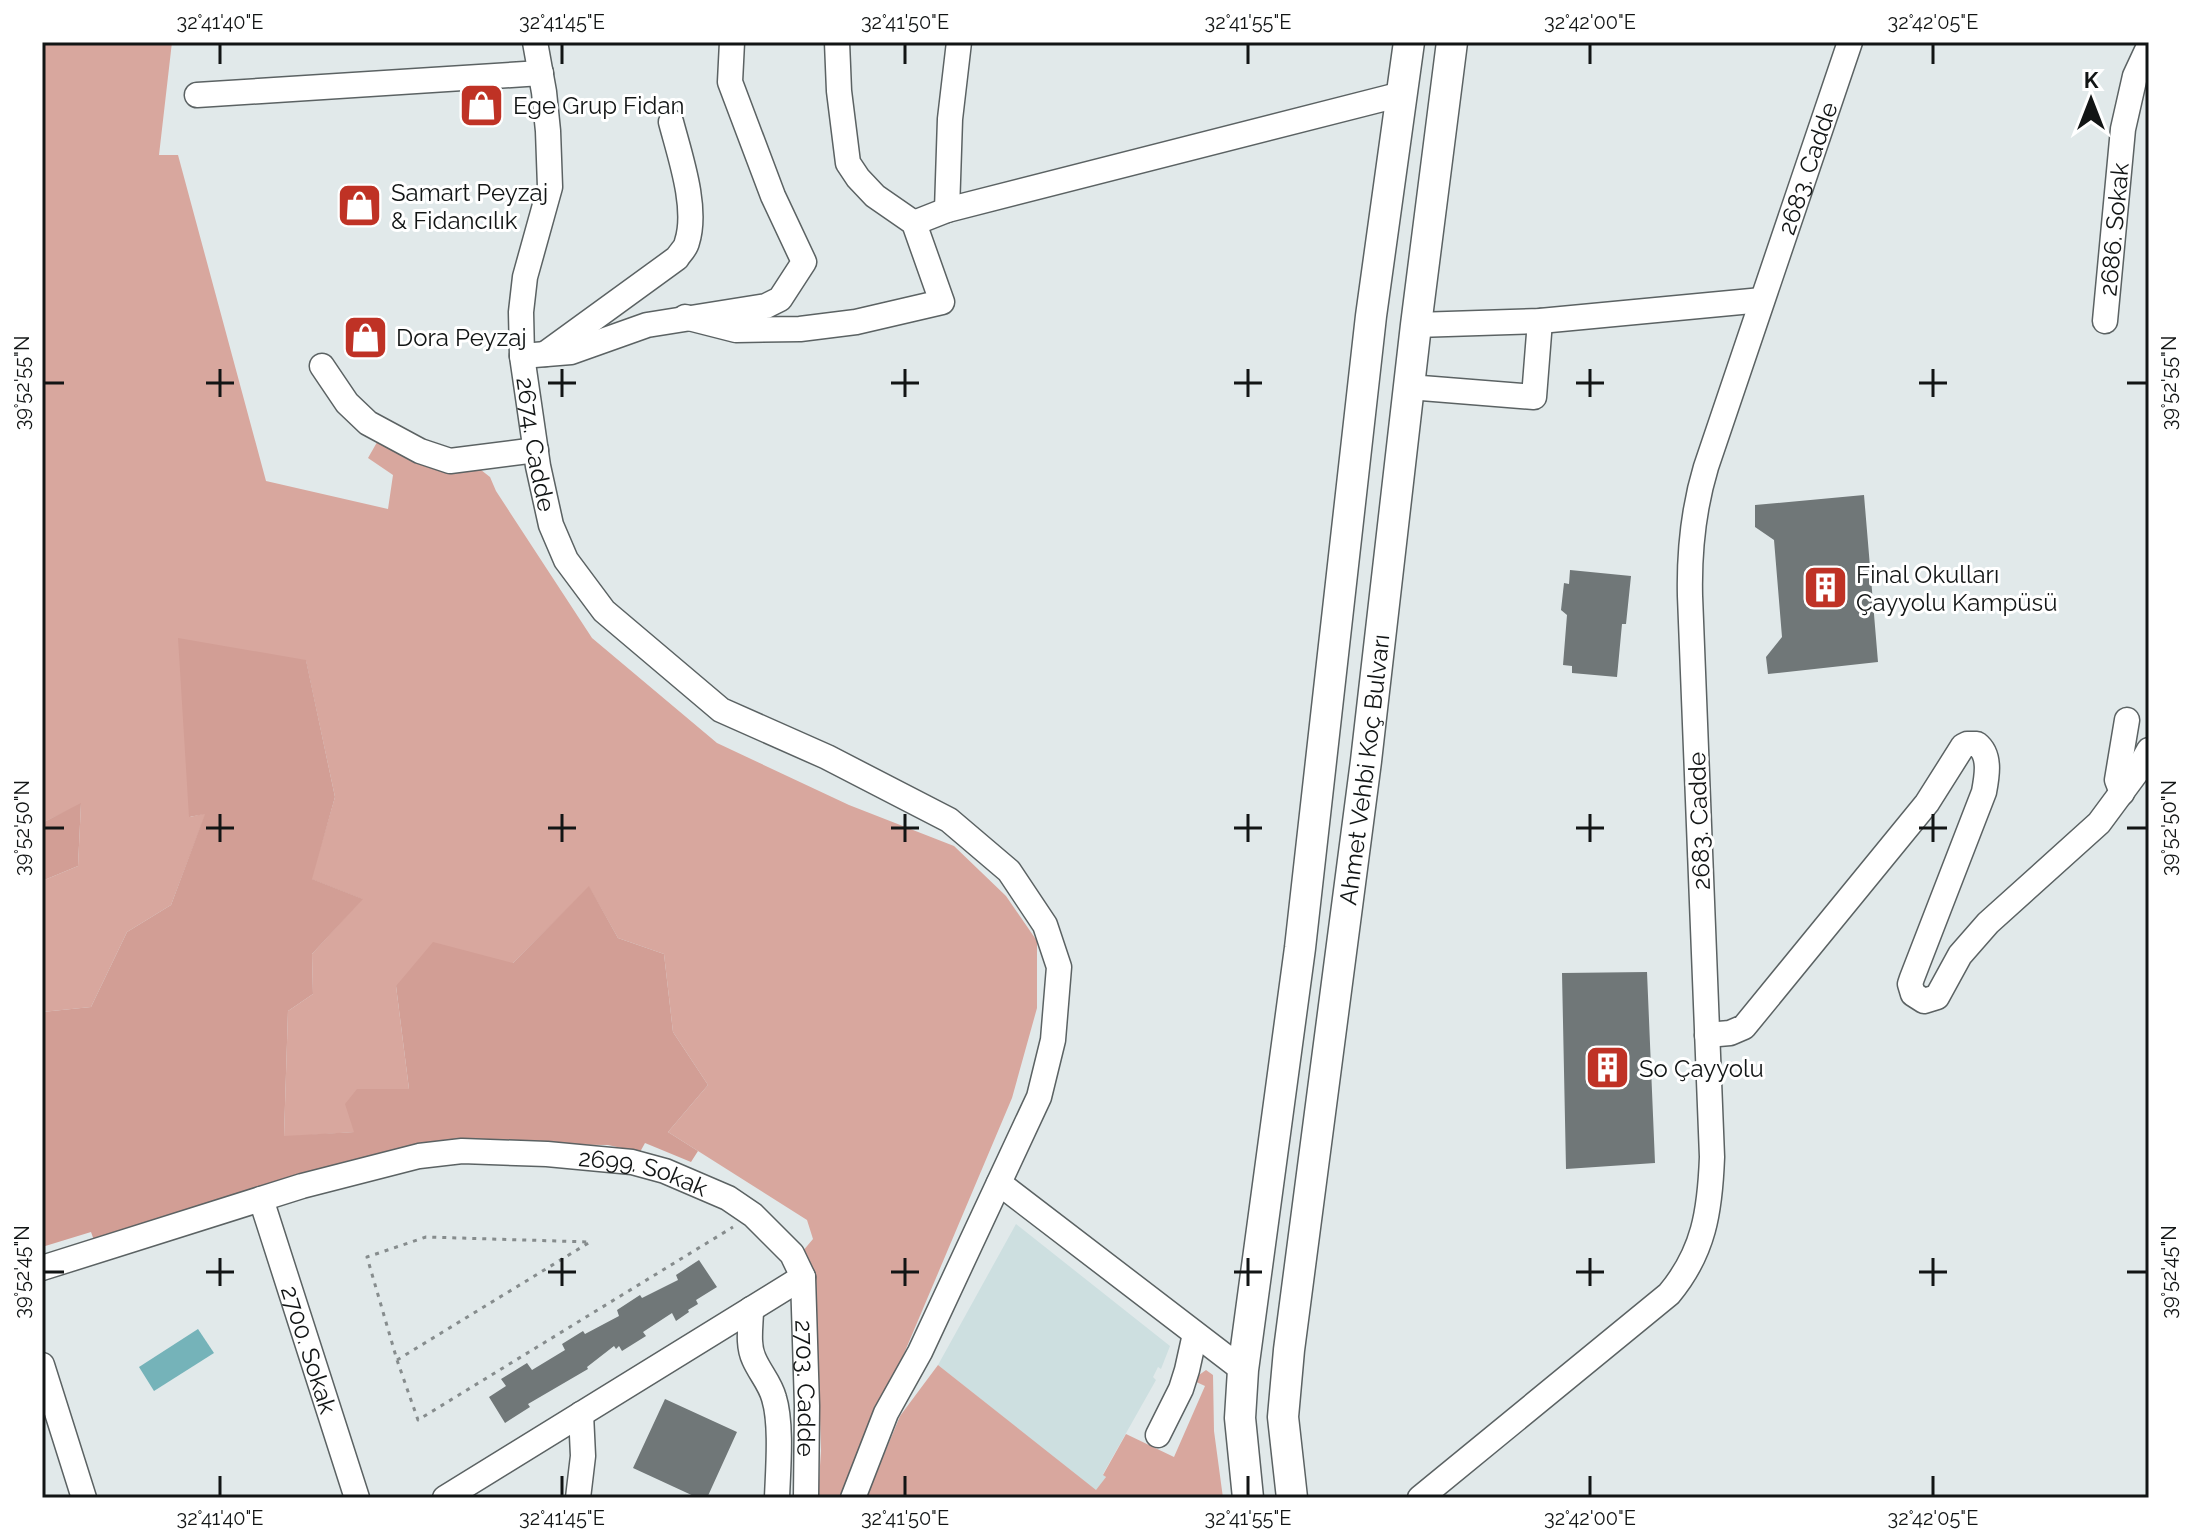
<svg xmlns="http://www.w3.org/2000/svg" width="2191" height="1540" viewBox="0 0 2191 1540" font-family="Raleway,sans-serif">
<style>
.built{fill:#cddfe0}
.green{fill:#d8a79e}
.forest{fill:#d29e95}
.water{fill:#75b3b9}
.building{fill:#707778}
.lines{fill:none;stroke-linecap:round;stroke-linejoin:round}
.minor-casing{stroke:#5b6263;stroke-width:27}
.major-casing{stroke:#5b6263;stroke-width:33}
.path{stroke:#868c8d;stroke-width:3;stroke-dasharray:4 6;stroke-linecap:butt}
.minor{stroke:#fff;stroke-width:24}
.major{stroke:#fff;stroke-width:30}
.ticks{fill:none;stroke:#121515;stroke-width:3}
.labels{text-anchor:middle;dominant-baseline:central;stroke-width:6;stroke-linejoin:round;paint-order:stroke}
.poi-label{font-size:24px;fill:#121515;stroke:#fff;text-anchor:start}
.street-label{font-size:24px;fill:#121515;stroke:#fff}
.neatline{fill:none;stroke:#121515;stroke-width:3}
.ticks-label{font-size:20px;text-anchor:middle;fill:#121515}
</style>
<rect width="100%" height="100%" fill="#e1e9ea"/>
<path class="built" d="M1016,1224L1170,1346L1161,1369L1158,1367L1153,1377L1156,1380L1103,1474L1106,1477L1096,1491L938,1365Z"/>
<path class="green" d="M42,42H172L159,155H178L266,481L388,509L393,475L368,458L380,437L441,470H481L490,477L496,491L592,638L717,743L849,805L954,846L1006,896L1037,941V1008L1012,1098L843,1498H818L821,1450L816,1292L802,1252L813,1239L807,1220L668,1132L708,1085L673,1032L664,954L618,938L589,887L513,963L396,986L409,1089L354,1132L284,1137L288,1011L313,994L312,954L362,899L311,879L335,797L306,661L190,817L206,813L171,905L127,932L91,1007L42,1012V881L78,866L81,804L42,823Z
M938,1365L1096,1490L1106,1477L1103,1475L1126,1434L1174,1457L1205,1386L1192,1380L1206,1370L1213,1375L1214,1431L1223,1498H866L900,1416Z"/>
<path class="forest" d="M178,638L306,660L335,797L312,879L363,899L312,954L313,994L288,1011L284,1136L354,1132L345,1104L357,1089H409L396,986L433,942L513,963L589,886L618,938L664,954L673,1032L708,1085L668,1132L698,1151L691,1162L645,1143L640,1152L608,1145L419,1143L340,1163L96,1246L91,1232L42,1247V1012L91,1007L127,932L171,905L205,814L189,817Z
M81,803L78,866L42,881V823Z"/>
<path class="water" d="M198,1329L214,1353L154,1391L139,1367Z"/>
<path class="building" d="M1864,495L1878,662L1768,674L1766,657L1782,637L1774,540L1755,527V505Z
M1570,570L1631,576L1626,624H1622L1617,677L1572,673V666L1563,665L1567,615L1561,610L1564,583L1569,584Z
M1647,972L1655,1163L1566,1169L1562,973Z
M699,1260L717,1287L696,1300L698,1304L688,1310L689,1312L676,1321L672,1313L643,1332L646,1336L622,1351L619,1346L616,1349L614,1346L587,1367L588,1369L528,1404L530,1407L505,1423L489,1397L506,1386L501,1379L527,1363L532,1370L565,1350L562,1344L583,1331L585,1334L619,1316L617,1310L640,1295L642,1298L678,1280L676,1275Z
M665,1399L737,1432L707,1498H698L633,1468Z"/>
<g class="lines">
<defs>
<g id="minor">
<path id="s1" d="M535,42L544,92L548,131L550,187L525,277L521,312L522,356L538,466L551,525L566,560L604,611L721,710L827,757L949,820L1009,871L1045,925L1059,967L1053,1040L1039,1097L920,1352L886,1413L853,1498"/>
<path d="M197,95L541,73"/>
<path d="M947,210L950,119L959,42"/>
<path d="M914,223L947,210L1402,94"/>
<path d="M685,317L736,330L800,329L856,322L942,302L914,223L875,196L858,178L848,163L839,91L837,42"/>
<path id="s2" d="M2105,321L2123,129L2135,76L2149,46"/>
<path d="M1416,325L1540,321L1762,300"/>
<path d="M545,354L677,258C680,253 686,248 687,242C698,208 680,156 671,122"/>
<path d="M522,356L571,352L647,325L766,306L780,299L804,262L773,196L730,82L732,42"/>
<path d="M322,366L347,403L368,423L420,451L450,461L536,450"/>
<path d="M1409,387L1534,397L1540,321"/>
<path d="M2122,793L2117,780L2127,720"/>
<path d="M1707,1035L1730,1033L1744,1027L1927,803L1963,746L1967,744H1977C1991,755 1987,776 1984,792L1912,978L1910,984L1913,994L1924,1001L1937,997L1960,955L1988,923L2099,823L2136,773L2149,750"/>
<path d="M999,1183L1243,1370"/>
<path id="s3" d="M261,1199L357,1498"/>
<path id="s4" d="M42,1268L302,1186L419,1156L462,1151L547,1154L632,1162L665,1171L728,1198L753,1215L792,1254L803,1277L807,1406L806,1498"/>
<path d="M751,1309C751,1325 747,1344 754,1359C760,1373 770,1383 774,1398C782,1424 778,1470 777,1498"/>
<path d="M42,1365L84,1498"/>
<path d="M1158,1435L1181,1389L1187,1370L1195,1334"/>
<path d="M445,1498L803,1277"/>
<path d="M578,1498L583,1456L581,1414"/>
<path id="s5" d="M1420,1498L1669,1294C1704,1252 1710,1211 1712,1157L1690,596C1689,551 1693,510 1706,467L1850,42"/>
</g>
<g id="major">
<path d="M1248,1498L1240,1418L1243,1370L1300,948L1371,316L1409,42"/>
<path id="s6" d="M1292,1498L1283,1417L1289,1350L1366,761L1416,325L1452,42"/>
</g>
</defs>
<use href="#minor" class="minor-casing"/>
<use href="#major" class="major-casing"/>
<path class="path" d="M397,1360L590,1242L426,1237L367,1257L397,1360L418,1420L733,1227"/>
<use href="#minor" class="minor"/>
<use href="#major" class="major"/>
</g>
<path class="ticks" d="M220,44V64M562,44V64M905,44V64M1248,44V64M1590,44V64M1933,44V64M220,369V397M562,369V397M905,369V397M1248,369V397M1590,369V397M1933,369V397M44,383H64M206,383H234M548,383H576M891,383H919M1234,383H1262M1576,383H1604M1919,383H1947M2127,383H2147M220,814V842M562,814V842M905,814V842M1248,814V842M1590,814V842M1933,814V842M44,828H64M206,828H234M548,828H576M891,828H919M1234,828H1262M1576,828H1604M1919,828H1947M2127,828H2147M220,1258V1286M562,1258V1286M905,1258V1286M1248,1258V1286M1590,1258V1286M1933,1258V1286M44,1272H64M206,1272H234M548,1272H576M891,1272H919M1234,1272H1262M1576,1272H1604M1919,1272H1947M2127,1272H2147M220,1476V1496M562,1476V1496M905,1476V1496M1248,1476V1496M1590,1476V1496M1933,1476V1496"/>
<defs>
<symbol id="shop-square" viewBox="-11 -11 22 22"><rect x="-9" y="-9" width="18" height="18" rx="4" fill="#bf3225" stroke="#fff"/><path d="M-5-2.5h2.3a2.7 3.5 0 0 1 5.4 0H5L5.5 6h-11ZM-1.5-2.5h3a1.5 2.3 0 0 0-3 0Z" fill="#fff"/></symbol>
<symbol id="building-square" viewBox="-11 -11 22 22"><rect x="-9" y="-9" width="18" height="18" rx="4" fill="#bf3225" stroke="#fff"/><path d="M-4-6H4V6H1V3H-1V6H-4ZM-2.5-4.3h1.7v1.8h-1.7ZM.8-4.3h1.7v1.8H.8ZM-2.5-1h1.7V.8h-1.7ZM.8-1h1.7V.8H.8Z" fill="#fff"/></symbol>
</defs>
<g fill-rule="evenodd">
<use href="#shop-square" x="456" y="80" width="51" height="51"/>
<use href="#shop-square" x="334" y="180" width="51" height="51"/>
<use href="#shop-square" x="340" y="312" width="51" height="51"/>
<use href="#building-square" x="1800" y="562" width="51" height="51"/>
<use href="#building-square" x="1582" y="1042" width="51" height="51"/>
</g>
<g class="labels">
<g class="poi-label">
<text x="513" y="105">Ege Grup Fidan</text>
<text x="391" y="192">Samart Peyzaj<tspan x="391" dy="28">&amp; Fidancılık</tspan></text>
<text x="396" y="337">Dora Peyzaj</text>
<text x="1856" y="574">Final Okulları<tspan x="1856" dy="28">Çayyolu Kampüsü</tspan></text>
<text x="1639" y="1068">So Çayyolu</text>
</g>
<g class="street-label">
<text stroke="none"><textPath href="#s5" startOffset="1476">2683. Cadde</textPath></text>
<text stroke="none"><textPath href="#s2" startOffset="92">2686. Sokak</textPath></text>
<text stroke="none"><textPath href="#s1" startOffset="408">2674. Cadde</textPath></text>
<text stroke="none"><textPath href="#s6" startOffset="734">Ahmet Vehbi Koç Bulvarı</textPath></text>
<text transform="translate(1699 821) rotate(-92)">2683. Cadde</text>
<text stroke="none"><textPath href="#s4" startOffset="620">2699. Sokak</textPath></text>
<text stroke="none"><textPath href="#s3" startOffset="158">2700. Sokak</textPath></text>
<text stroke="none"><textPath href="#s4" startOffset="932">2703. Cadde</textPath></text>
</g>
</g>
<rect width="2191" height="1540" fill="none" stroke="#ffffff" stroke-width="88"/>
<g transform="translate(2091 100)" stroke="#ffffff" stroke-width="6" paint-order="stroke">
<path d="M0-6L14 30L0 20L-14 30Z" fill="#121515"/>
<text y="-12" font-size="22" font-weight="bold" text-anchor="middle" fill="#121515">K</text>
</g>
<rect x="44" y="44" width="2103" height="1452" class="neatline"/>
<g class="ticks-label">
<text x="220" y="29">32°41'40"E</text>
<text x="562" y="29">32°41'45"E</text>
<text x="905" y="29">32°41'50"E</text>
<text x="1248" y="29">32°41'55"E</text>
<text x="1590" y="29">32°42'00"E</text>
<text x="1933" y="29">32°42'05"E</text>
<text transform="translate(22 383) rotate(-90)" y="7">39°52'55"N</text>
<text transform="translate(2169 383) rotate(-90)" y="7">39°52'55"N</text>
<text transform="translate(22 828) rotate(-90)" y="7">39°52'50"N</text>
<text transform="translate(2169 828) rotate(-90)" y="7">39°52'50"N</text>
<text transform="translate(22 1272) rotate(-90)" y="7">39°52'45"N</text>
<text transform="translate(2169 1272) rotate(-90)" y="7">39°52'45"N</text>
<text x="220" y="1525">32°41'40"E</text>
<text x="562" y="1525">32°41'45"E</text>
<text x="905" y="1525">32°41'50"E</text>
<text x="1248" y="1525">32°41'55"E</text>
<text x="1590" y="1525">32°42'00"E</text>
<text x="1933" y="1525">32°42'05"E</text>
</g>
</svg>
